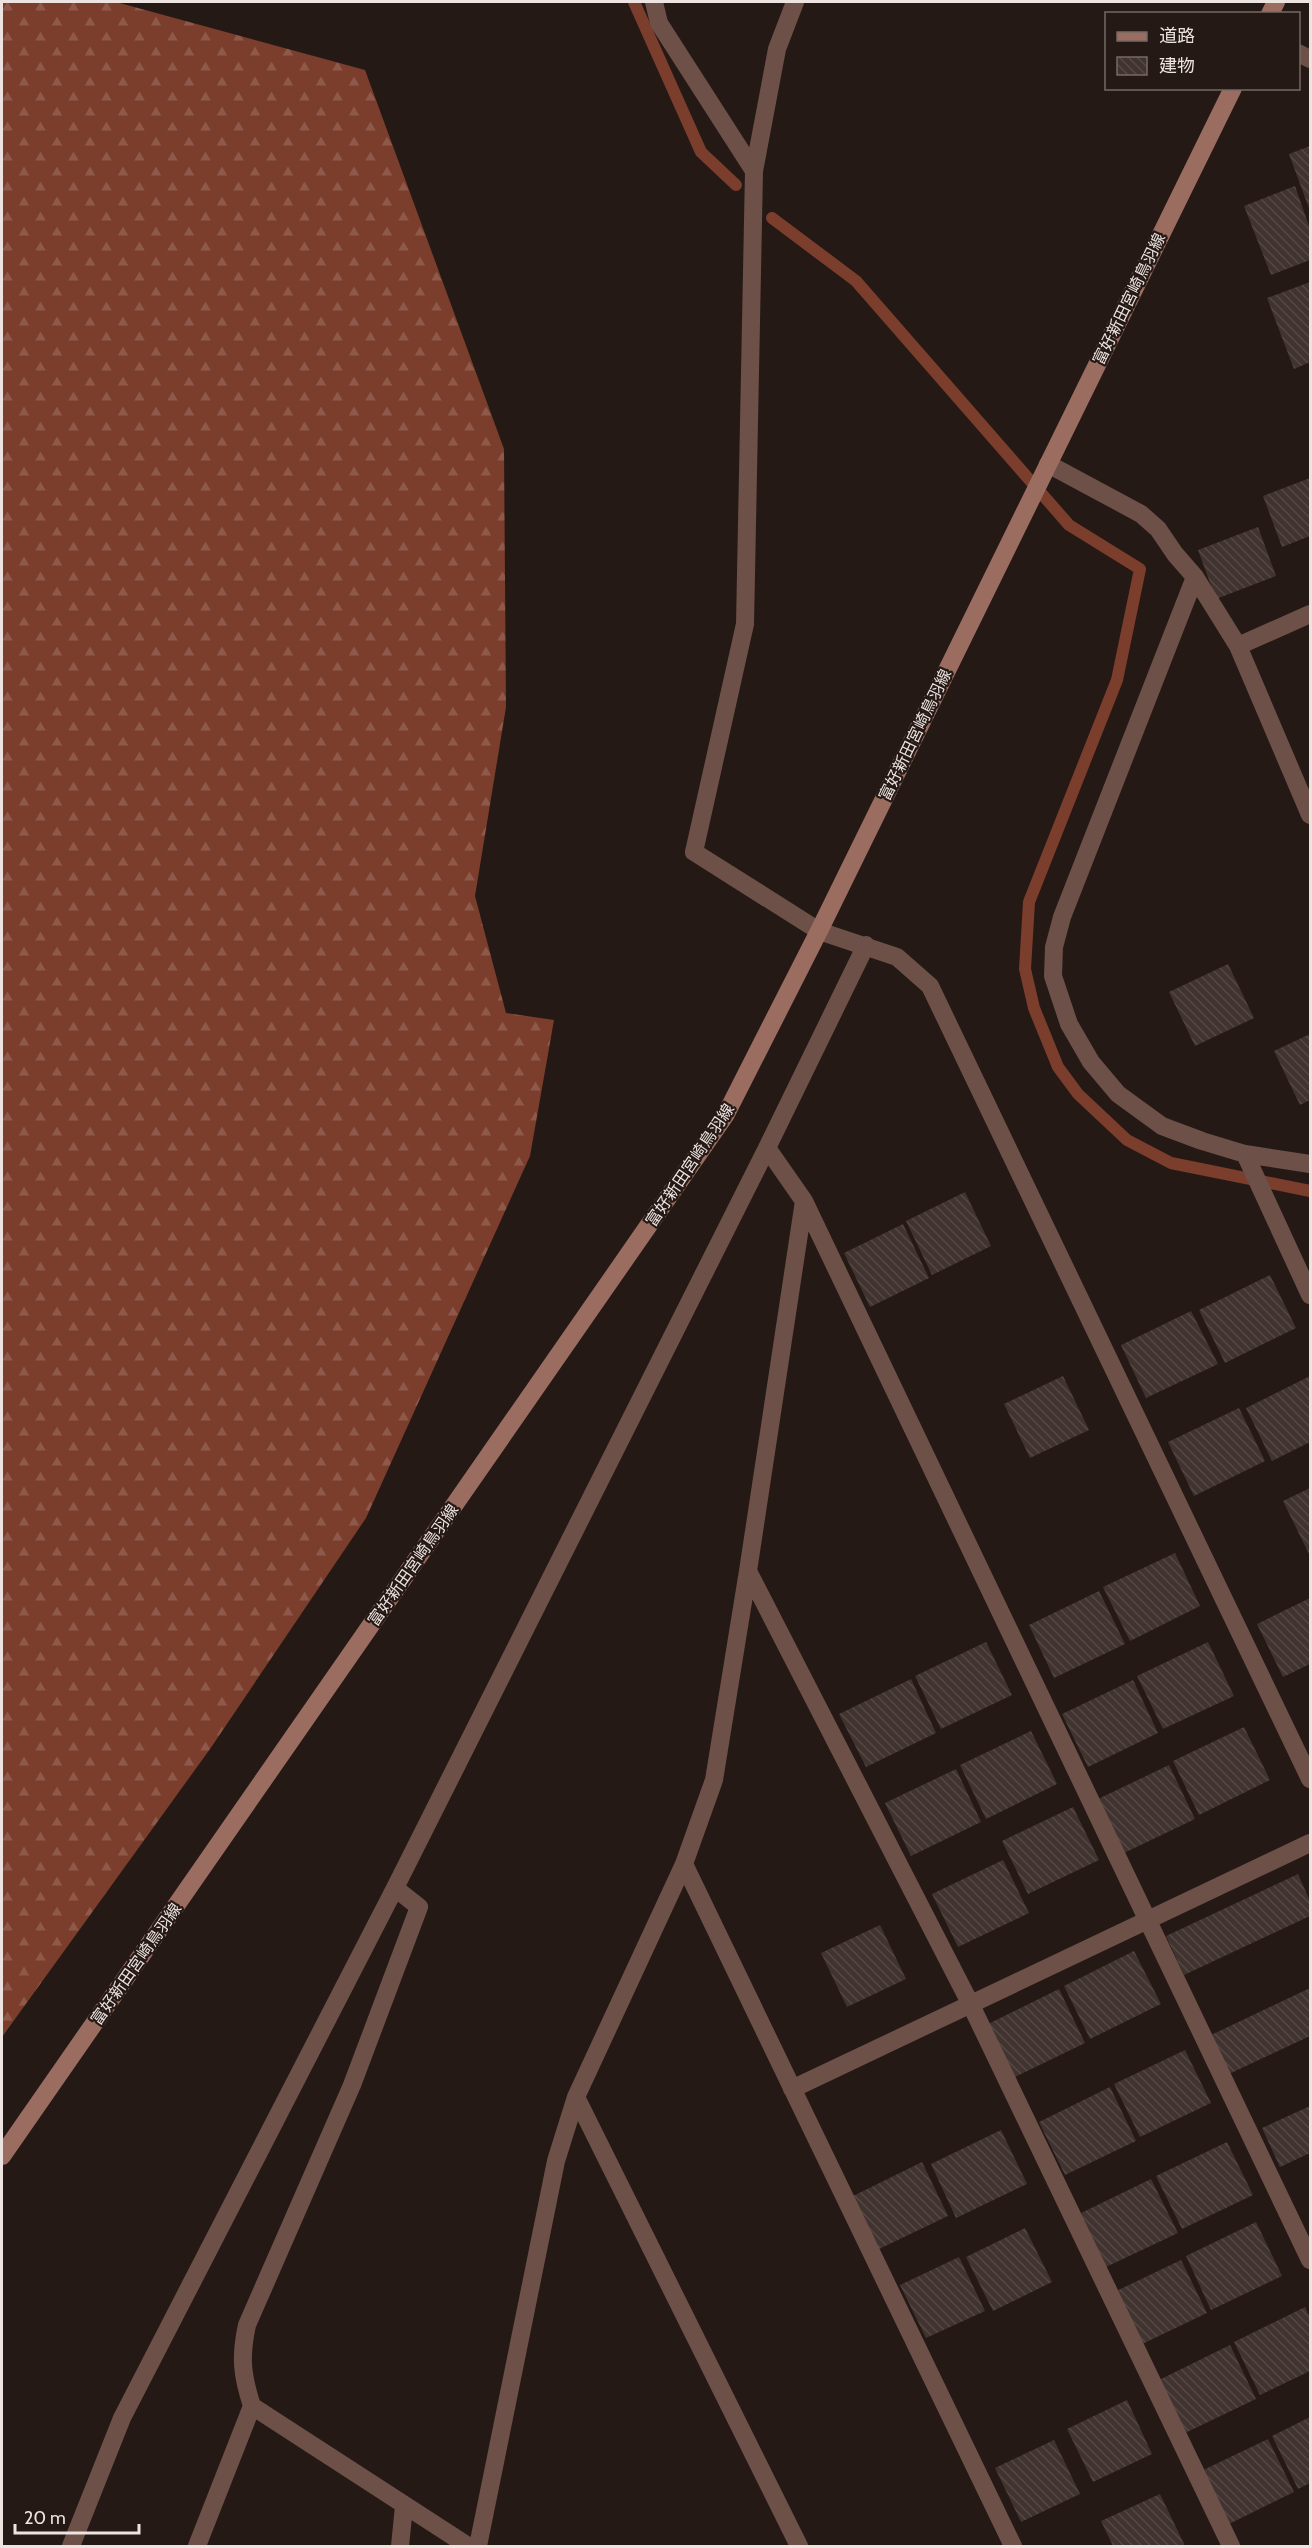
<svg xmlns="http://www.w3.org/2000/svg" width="1312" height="2548" viewBox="0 0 1312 2548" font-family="Cabin,'Noto Sans JP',sans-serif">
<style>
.forest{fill:url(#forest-firs)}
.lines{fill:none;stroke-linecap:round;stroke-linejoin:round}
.stream{stroke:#7b3d2c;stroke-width:12}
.building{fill:url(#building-back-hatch)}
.street{stroke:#6d5048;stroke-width:18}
.secondary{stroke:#9b6d60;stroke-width:18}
.labels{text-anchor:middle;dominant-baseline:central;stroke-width:4.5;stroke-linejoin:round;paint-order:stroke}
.street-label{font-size:16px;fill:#ede4e1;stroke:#251915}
</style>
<defs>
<pattern id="forest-firs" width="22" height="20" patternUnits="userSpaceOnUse" patternTransform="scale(1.5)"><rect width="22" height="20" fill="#7b3d2c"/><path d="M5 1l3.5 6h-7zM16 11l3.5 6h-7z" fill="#8e594a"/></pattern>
<pattern id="building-back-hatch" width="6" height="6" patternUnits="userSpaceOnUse" patternTransform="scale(1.5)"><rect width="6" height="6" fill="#413330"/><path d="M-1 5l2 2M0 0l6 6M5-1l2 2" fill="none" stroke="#544744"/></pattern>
</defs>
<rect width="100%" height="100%" fill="#251915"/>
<path class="forest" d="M2,2H116L365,70L504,449L506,707L475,896L506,1013L554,1020L530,1156L366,1518L210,1749L2,2037Z"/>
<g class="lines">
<path class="stream" d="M634,2L701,152L736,185
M772,218L856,281L1069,525L1140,569L1117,680L1029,902L1025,969L1034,1008L1058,1067L1078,1094L1127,1140L1171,1163L1310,1191"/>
</g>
<path class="building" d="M1310,146V211L1289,154Z
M1295,186L1310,229V260L1271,275L1244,206Z
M1310,282V362L1294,369L1267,298Z
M1310,478V536L1282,547L1263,496Z
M1258,527L1276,576L1216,599L1198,550Z
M1228,964L1254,1018L1195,1046L1169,992Z
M1310,1034V1100L1300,1105L1274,1051Z
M965,1192L991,1246L932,1275L906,1221Z
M903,1224L929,1278L870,1307L844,1253Z
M1270,1275L1296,1328L1225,1363L1199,1310Z
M1191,1311L1218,1364L1146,1398L1121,1345Z
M1063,1376L1089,1430L1030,1458L1004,1404Z
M1310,1376V1442L1272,1461L1246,1408Z
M1239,1408L1265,1461L1194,1496L1168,1442Z
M1310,1488V1556L1283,1501Z
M1175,1553L1200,1606L1130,1641L1103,1587Z
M1099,1591L1125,1644L1054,1678L1029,1625Z
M1310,1598V1664L1283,1677L1257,1624Z
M986,1642L1012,1695L941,1729L915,1676Z
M1208,1642L1234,1696L1163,1729L1137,1676Z
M911,1679L936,1733L866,1767L839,1714Z
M1133,1680L1158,1733L1088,1767L1062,1714Z
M1244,1727L1270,1780L1199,1815L1173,1761Z
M1031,1731L1057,1784L986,1819L960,1765Z
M1169,1765L1195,1819L1124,1853L1098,1799Z
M956,1769L981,1822L911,1856L885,1803Z
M1073,1807L1099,1860L1028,1894L1002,1841Z
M1003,1860L1029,1913L958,1947L932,1894Z
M1298,1874L1310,1901V1916L1184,1975L1166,1936Z
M880,1925L906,1979L847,2007L821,1953Z
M1134,1951L1161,2004L1090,2039L1064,1986Z
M1310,1988V2036L1229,2074L1211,2035Z
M1059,1989L1085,2043L1015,2077L988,2024Z
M1185,2050L1211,2103L1140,2137L1114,2084Z
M1110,2087L1136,2141L1065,2175L1039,2122Z
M1310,2106V2153L1280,2167L1262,2128Z
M1001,2130L1027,2184L956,2218L931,2164Z
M1227,2142L1253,2195L1182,2229L1156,2176Z
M922,2162L948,2216L877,2250L851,2197Z
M1151,2179L1178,2233L1106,2267L1081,2213Z
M1256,2222L1282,2276L1211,2310L1186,2256Z
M1025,2228L1052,2282L993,2311L966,2257Z
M959,2257L985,2311L926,2338L900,2285Z
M1181,2260L1207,2313L1136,2347L1110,2294Z
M1305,2307L1310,2318V2371L1260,2395L1234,2342Z
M1230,2345L1256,2399L1185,2433L1159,2380Z
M1127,2400L1152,2454L1093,2482L1067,2429Z
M1310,2417V2483L1298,2489L1272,2436Z
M1268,2439L1294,2492L1223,2527L1197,2473Z
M1054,2440L1080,2494L1021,2522L995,2468Z
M1160,2494L1185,2546H1113L1101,2521Z"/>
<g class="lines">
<path class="street" d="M654,2L659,23L754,171
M795,2L777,49L754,171L745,624L694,852L819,931L897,957L930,986L1310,1779
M1298,53L1310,59
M1048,464L1141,514L1158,529L1175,554L1195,577L1238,646L1310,815
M1195,577L1062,917L1054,947L1053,976L1069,1024L1091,1062L1118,1094L1162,1126L1202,1141L1245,1154L1310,1164
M1238,646L1310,614
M1245,1154L1310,1295
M804,1201L1310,2260
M748,1571L970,2003L1231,2546
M684,1864L1013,2546
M395,1888L419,1907L352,2085L247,2325C240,2357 242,2375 252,2406L468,2546
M792,2089L1310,1843
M576,2097L799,2546
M71,2546L122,2418L395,1888L767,1148L866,945
M197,2546L252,2406
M400,2546L404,2506
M478,2546L556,2161L576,2097L684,1864L714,1780L748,1571L804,1201L767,1148"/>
<path class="secondary" d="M1270,14L1276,2
M2,2156L726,1114L819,931L1233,88"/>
</g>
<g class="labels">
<g class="street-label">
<text transform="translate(1129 299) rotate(-64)">富好新田宮崎鳥羽線</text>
<text transform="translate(915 735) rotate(-64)">富好新田宮崎鳥羽線</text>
<text transform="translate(690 1165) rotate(-56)">富好新田宮崎鳥羽線</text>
<text transform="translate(413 1565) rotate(-55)">富好新田宮崎鳥羽線</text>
<text transform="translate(136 1964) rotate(-55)">富好新田宮崎鳥羽線</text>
</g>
</g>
<rect width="1312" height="2548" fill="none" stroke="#ede4e1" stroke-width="6"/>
<rect x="1105" y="12" width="195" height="78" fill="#251915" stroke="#756a67" stroke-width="1.5"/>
<rect x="1117" y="32" width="30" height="9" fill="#9b6d60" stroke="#756a67" stroke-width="1.5"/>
<text x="1159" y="42" font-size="18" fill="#ede4e1">道路</text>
<rect x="1117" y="57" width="30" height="18" fill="url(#building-back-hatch)" stroke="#756a67" stroke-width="1.5"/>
<text x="1159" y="72" font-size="18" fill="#ede4e1">建物</text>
<path d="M15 2524v9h124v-9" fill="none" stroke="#ede4e1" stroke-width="3"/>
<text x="24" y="2524" font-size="18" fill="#ede4e1" stroke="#251915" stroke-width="4.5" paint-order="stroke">20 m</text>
</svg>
